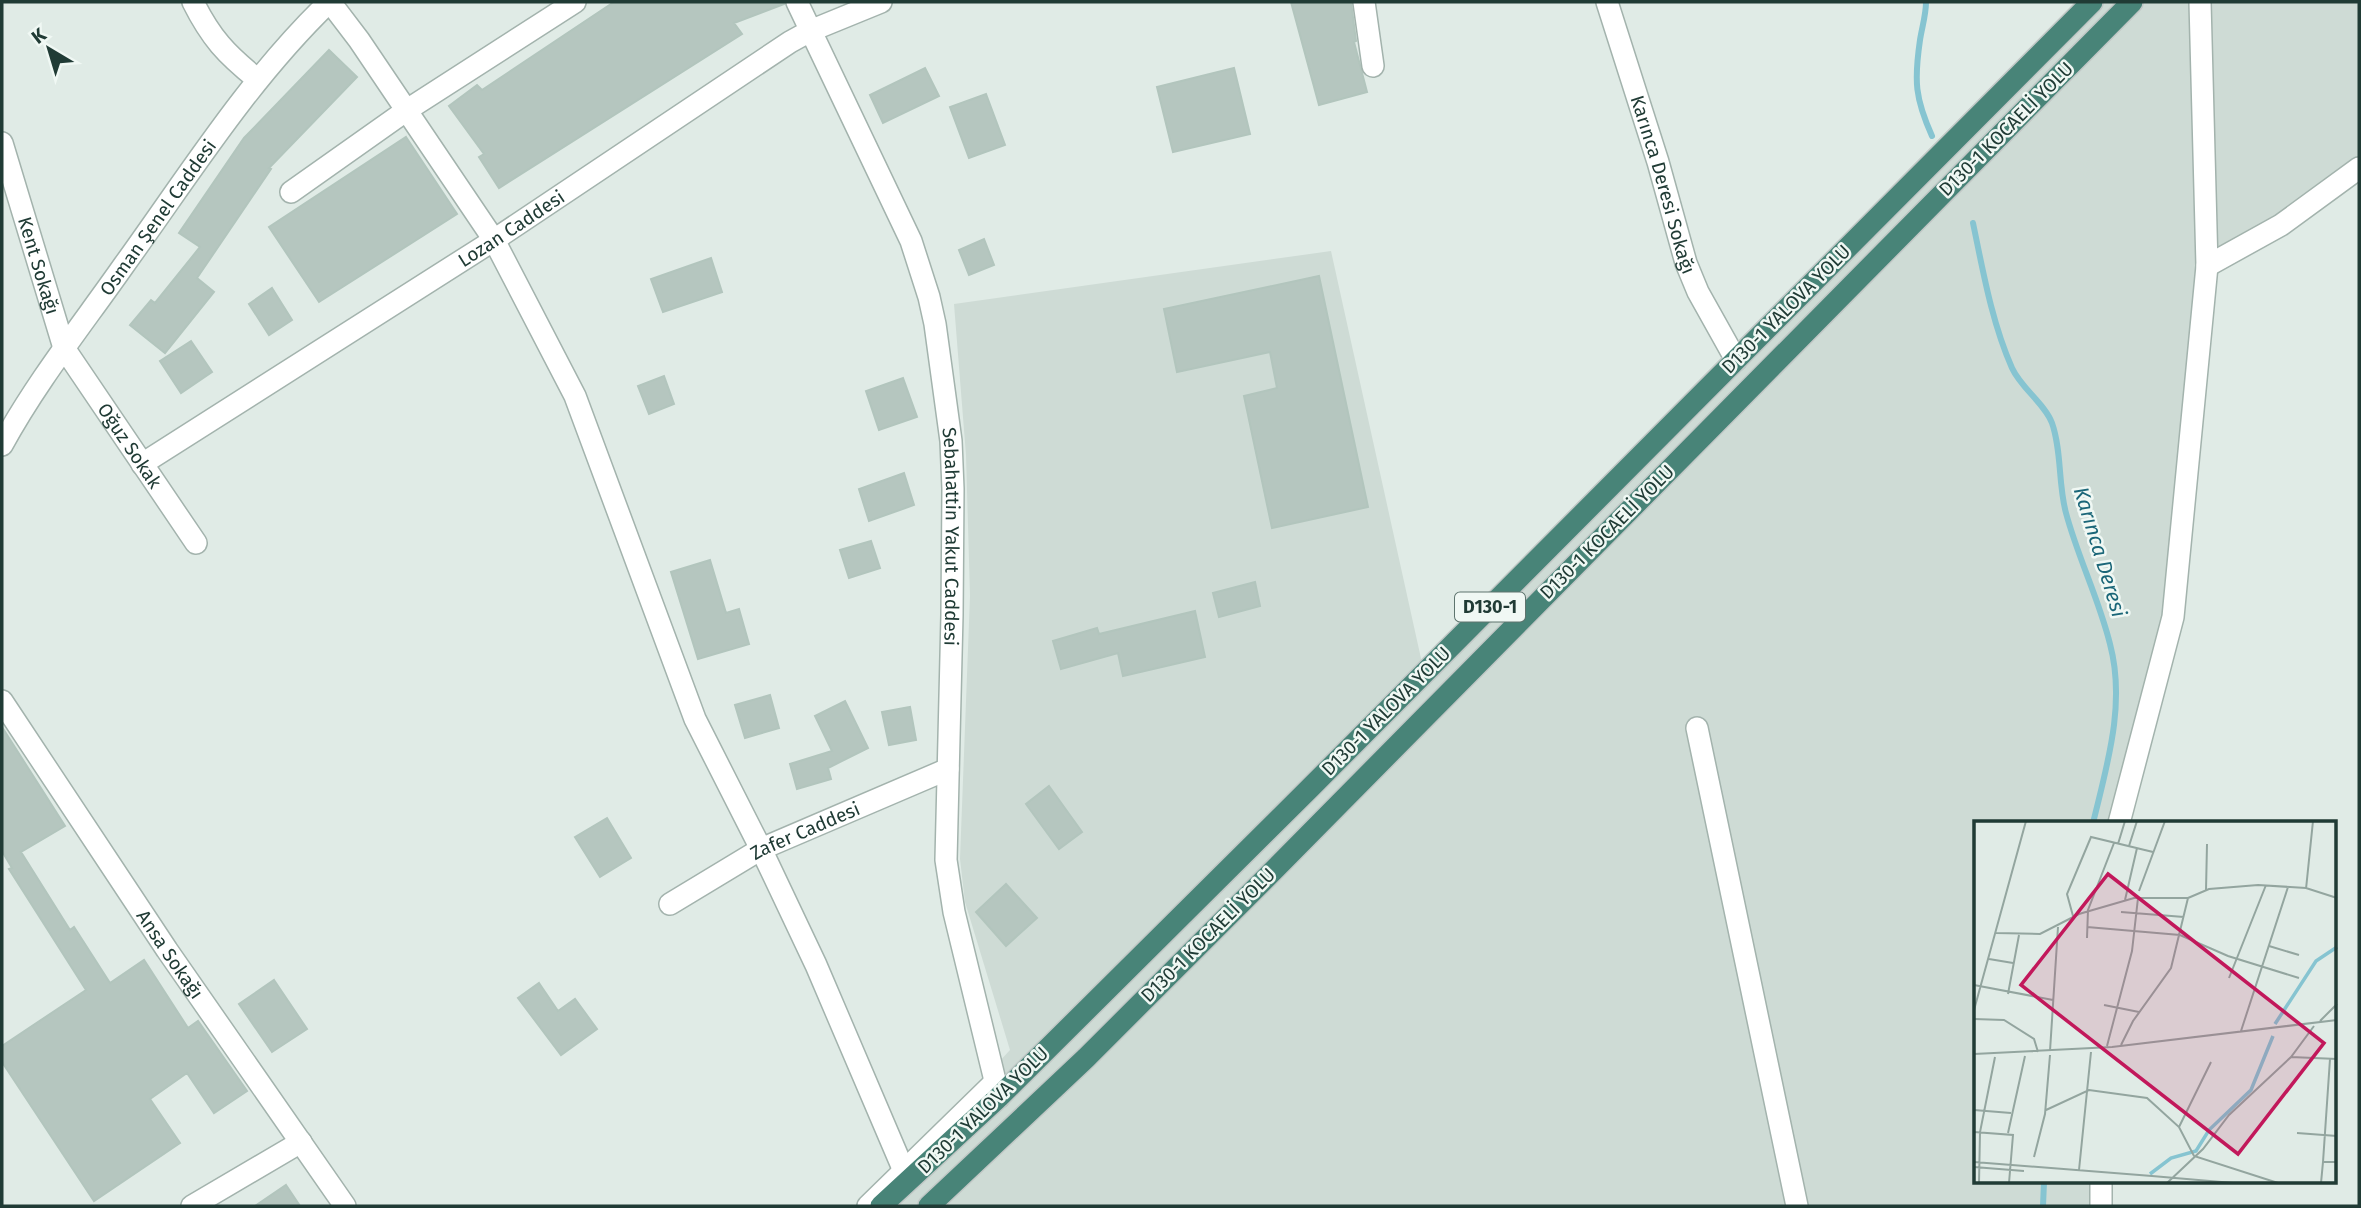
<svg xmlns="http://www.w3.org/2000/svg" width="2361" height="1208" viewBox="0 0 2361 1208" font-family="'Fira Sans',sans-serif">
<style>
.built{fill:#cedbd5}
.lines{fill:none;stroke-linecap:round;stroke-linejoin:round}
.stream{stroke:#86c4d1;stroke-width:6}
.building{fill:#b5c6bf;stroke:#b2c5bd;stroke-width:2}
.minor-casing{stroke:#a3b3ad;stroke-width:24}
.tertiary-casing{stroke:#a3b3ad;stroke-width:24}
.trunk-casing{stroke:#c1c8c6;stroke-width:24}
.minor{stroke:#fff;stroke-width:21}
.tertiary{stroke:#fff;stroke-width:21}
.trunk{stroke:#488478;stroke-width:21}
.labels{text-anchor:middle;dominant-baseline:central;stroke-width:5;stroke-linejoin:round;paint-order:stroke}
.shield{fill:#f0f8f4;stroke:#5e746e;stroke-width:2}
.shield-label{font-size:18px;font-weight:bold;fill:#203b35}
.street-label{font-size:19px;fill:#203b35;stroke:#f0f8f4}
.water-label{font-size:21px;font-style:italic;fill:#1a6678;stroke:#f0f8f4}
.inset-river{fill:none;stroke:#86c4d1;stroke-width:3.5}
.inset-road{fill:none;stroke:#93a59f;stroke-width:2}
.view{fill:#c2185b;fill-opacity:0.15;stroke:#c2185b;stroke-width:3.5}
.inset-edge{fill:none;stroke:#203b35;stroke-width:3.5}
</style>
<rect width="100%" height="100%" fill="#e0ebe6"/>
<path class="built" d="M2086,2H2359V168L2207,267L2173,617L2119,823H1976V1182H2101V1206H881L930,1136L1010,1050L965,902L960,859L970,596L966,455L954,304L1331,251L1424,672Z"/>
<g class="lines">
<path class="stream" d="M1926,2C1926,15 1922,27 1920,40C1914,81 1915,98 1932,136
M1973,223C1983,271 1992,323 2012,368C2021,388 2045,404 2052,423C2062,452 2058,484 2066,513C2078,558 2099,599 2110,644C2126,704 2107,765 2093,823
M2043,1206L2044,1182"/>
</g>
<path class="building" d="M614,2H784V4L734,23L742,34L499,188L479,157L484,154L449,106L477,85L482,90Z
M1291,2H1351L1356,41L1354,42L1367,92L1319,105Z
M329,50L357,77L269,168L271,169L197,278L214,292L165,353L130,325L151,300L155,303L200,247L179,233L244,138Z
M925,68L939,96L883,123L870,95Z
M1234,68L1250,134L1173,152L1157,87Z
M986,94L1005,145L969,158L950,107Z
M406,137L457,214L319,302L269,227Z
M984,239L994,265L969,275L959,250Z
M711,258L722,292L663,312L651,279Z
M1319,276L1368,507L1272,528L1244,396L1277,388L1270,352L1177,372L1164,309Z
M272,288L292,320L269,335L249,304Z
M191,341L212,372L181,393L160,361Z
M664,376L674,404L649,414L638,386Z
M903,378L917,417L879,430L866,391Z
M904,473L914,505L869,521L859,489Z
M871,541L880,568L849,578L840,550Z
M710,560L726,613L739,609L749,644L698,659L671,572Z
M1255,582L1260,606L1219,617L1213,593Z
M1195,611L1205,657L1123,676L1118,653L1061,669L1053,641L1097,628L1099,634Z
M770,695L779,728L745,738L735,705Z
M845,701L868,748L828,768L831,779L797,789L790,764L832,751L815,716Z
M910,707L916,740L889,745L882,712Z
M2,727L65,826L21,852L70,930L74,927L110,983L144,960L188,1028L198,1021L247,1091L214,1113L187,1073L150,1099L180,1143L94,1201L2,1062V1046L86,990L9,869L12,868L2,851Z
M1049,786L1082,832L1059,849L1026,804Z
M607,818L631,858L600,877L575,837Z
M1006,884L1037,918L1006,946L976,912Z
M274,980L307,1029L272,1052L239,1004Z
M539,983L558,1011L575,999L597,1029L561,1055L518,998Z
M286,1185L300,1206H255Z"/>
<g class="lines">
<defs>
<g id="minor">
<path d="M193,2C211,38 226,54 257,79"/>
<path d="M330,2L359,40L494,240L575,396L695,719L761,849L816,965L904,1171"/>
<path d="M1364,2L1373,66"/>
<path id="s1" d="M1607,2L1658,162L1686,263L1698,292L1736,360"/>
<path id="s2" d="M2,143L64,348L196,543"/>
<path d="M291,192L407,110L575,2"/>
<path id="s3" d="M142,464L494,240L790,42L810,31L881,2"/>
<path id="s4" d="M2,701L167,950L345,1206"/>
<path d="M1697,728L1797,1206"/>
<path d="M868,1206L995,1082"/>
</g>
<g id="tertiary">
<path id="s5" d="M797,2L911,241L929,297L935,324L951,441L953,489L952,615L946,860L954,912L999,1097"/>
<path d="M2207,266L2281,225L2359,168"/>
<path id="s6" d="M2,445C37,381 82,325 124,265C189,175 248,80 329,2"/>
<path d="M2119,823L2173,617L2207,266L2200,2"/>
<path id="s7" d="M670,904L761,849L948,769"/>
<path d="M2101,1182V1206"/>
<path d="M192,1206L301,1142"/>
</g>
<path id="trunk" d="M881,1206L999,1097L1310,788L2092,2
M929,1206L1086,1058L1263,881L2132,2"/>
</defs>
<use href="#minor" class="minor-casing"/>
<use href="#tertiary" class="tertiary-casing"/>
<use href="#trunk" class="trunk-casing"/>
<use href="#minor" class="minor"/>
<use href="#tertiary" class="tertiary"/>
<use href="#trunk" class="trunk"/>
</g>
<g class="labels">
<rect class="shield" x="1455" y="592.5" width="70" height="29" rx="5"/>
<g class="shield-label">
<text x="1490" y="607">D130-1</text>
</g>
<g class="street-label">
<text transform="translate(2006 129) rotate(-45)">D130-1 KOCAELİ YOLU</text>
<text stroke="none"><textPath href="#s1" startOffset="191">Karınca Deresi Sokağı</textPath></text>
<text stroke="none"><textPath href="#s6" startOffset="276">Osman Şenel Caddesi</textPath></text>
<text stroke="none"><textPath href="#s3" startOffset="438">Lozan Caddesi</textPath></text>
<text stroke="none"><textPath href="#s2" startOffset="128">Kent Sokağı</textPath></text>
<text transform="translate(1786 309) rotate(-45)">D130-1 YALOVA YOLU</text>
<text stroke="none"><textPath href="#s2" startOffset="332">Oğuz Sokak</textPath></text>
<text transform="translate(1607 532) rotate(-45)">D130-1 KOCAELİ YOLU</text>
<text stroke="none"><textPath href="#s5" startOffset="565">Sebahattin Yakut Caddesi</textPath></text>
<text transform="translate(1386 711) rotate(-45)">D130-1 YALOVA YOLU</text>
<text stroke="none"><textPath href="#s7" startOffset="154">Zafer Caddesi</textPath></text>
<text transform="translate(1208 935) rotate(-45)">D130-1 KOCAELİ YOLU</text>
<text stroke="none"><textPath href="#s4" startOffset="304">Ansa Sokağı</textPath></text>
<text transform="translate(983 1110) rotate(-44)">D130-1 YALOVA YOLU</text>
</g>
<g class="water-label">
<text transform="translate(2100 552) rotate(73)">Karınca Deresi</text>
</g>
</g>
<g transform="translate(1974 821)">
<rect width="362" height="362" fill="#e0ebe6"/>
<path class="inset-river" d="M301,203L342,140L363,126M176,353L197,337L222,330L235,309L277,269L299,215"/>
<path class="inset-road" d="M144,23L151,0M155,25L163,0M332,68L339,0M232,69L233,23M165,70L191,0M214,77L235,68L284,64L332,67L363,77M151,79L163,27M147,91L210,96M99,95L93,73L117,16L179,31M113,106L206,114L254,135L325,157M22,112L66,113L105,93L160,77H214L197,147L159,200L147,224M113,117L114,89L140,22M295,125L325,134M15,138L39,142M255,157L292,64M0,164L79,179M34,173L45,114M130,184L165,191M0,189L52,0M0,198L30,199L60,218L64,231M346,200L363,183M267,210L314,66M133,225L158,130L164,77M76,230L84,106M0,233L138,226L363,199M317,236L363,238M0,289L37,292M72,289L115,269L173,277L205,306L220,335L304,362M205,306L237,241M0,311L39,314L35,362M34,312L51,235M323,312L363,315M60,336L71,293L76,234M0,341L178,355M349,341L356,238M0,346L50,350M105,349L117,231M178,355L259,362M5,362L6,311L21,236M193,362L229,328L255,294L317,236L340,205M347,362L349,341H363"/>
<path class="view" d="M134,53L350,222L264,333L47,164Z"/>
<rect width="362" height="362" class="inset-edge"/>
</g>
<rect width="2361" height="1208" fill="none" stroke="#203b35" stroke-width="7"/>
<g transform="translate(49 49) rotate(322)" stroke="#f0f8f4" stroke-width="5" paint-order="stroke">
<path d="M0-5L12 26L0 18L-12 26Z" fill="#203b35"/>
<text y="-10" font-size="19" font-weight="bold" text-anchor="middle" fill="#203b35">K</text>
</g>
</svg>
